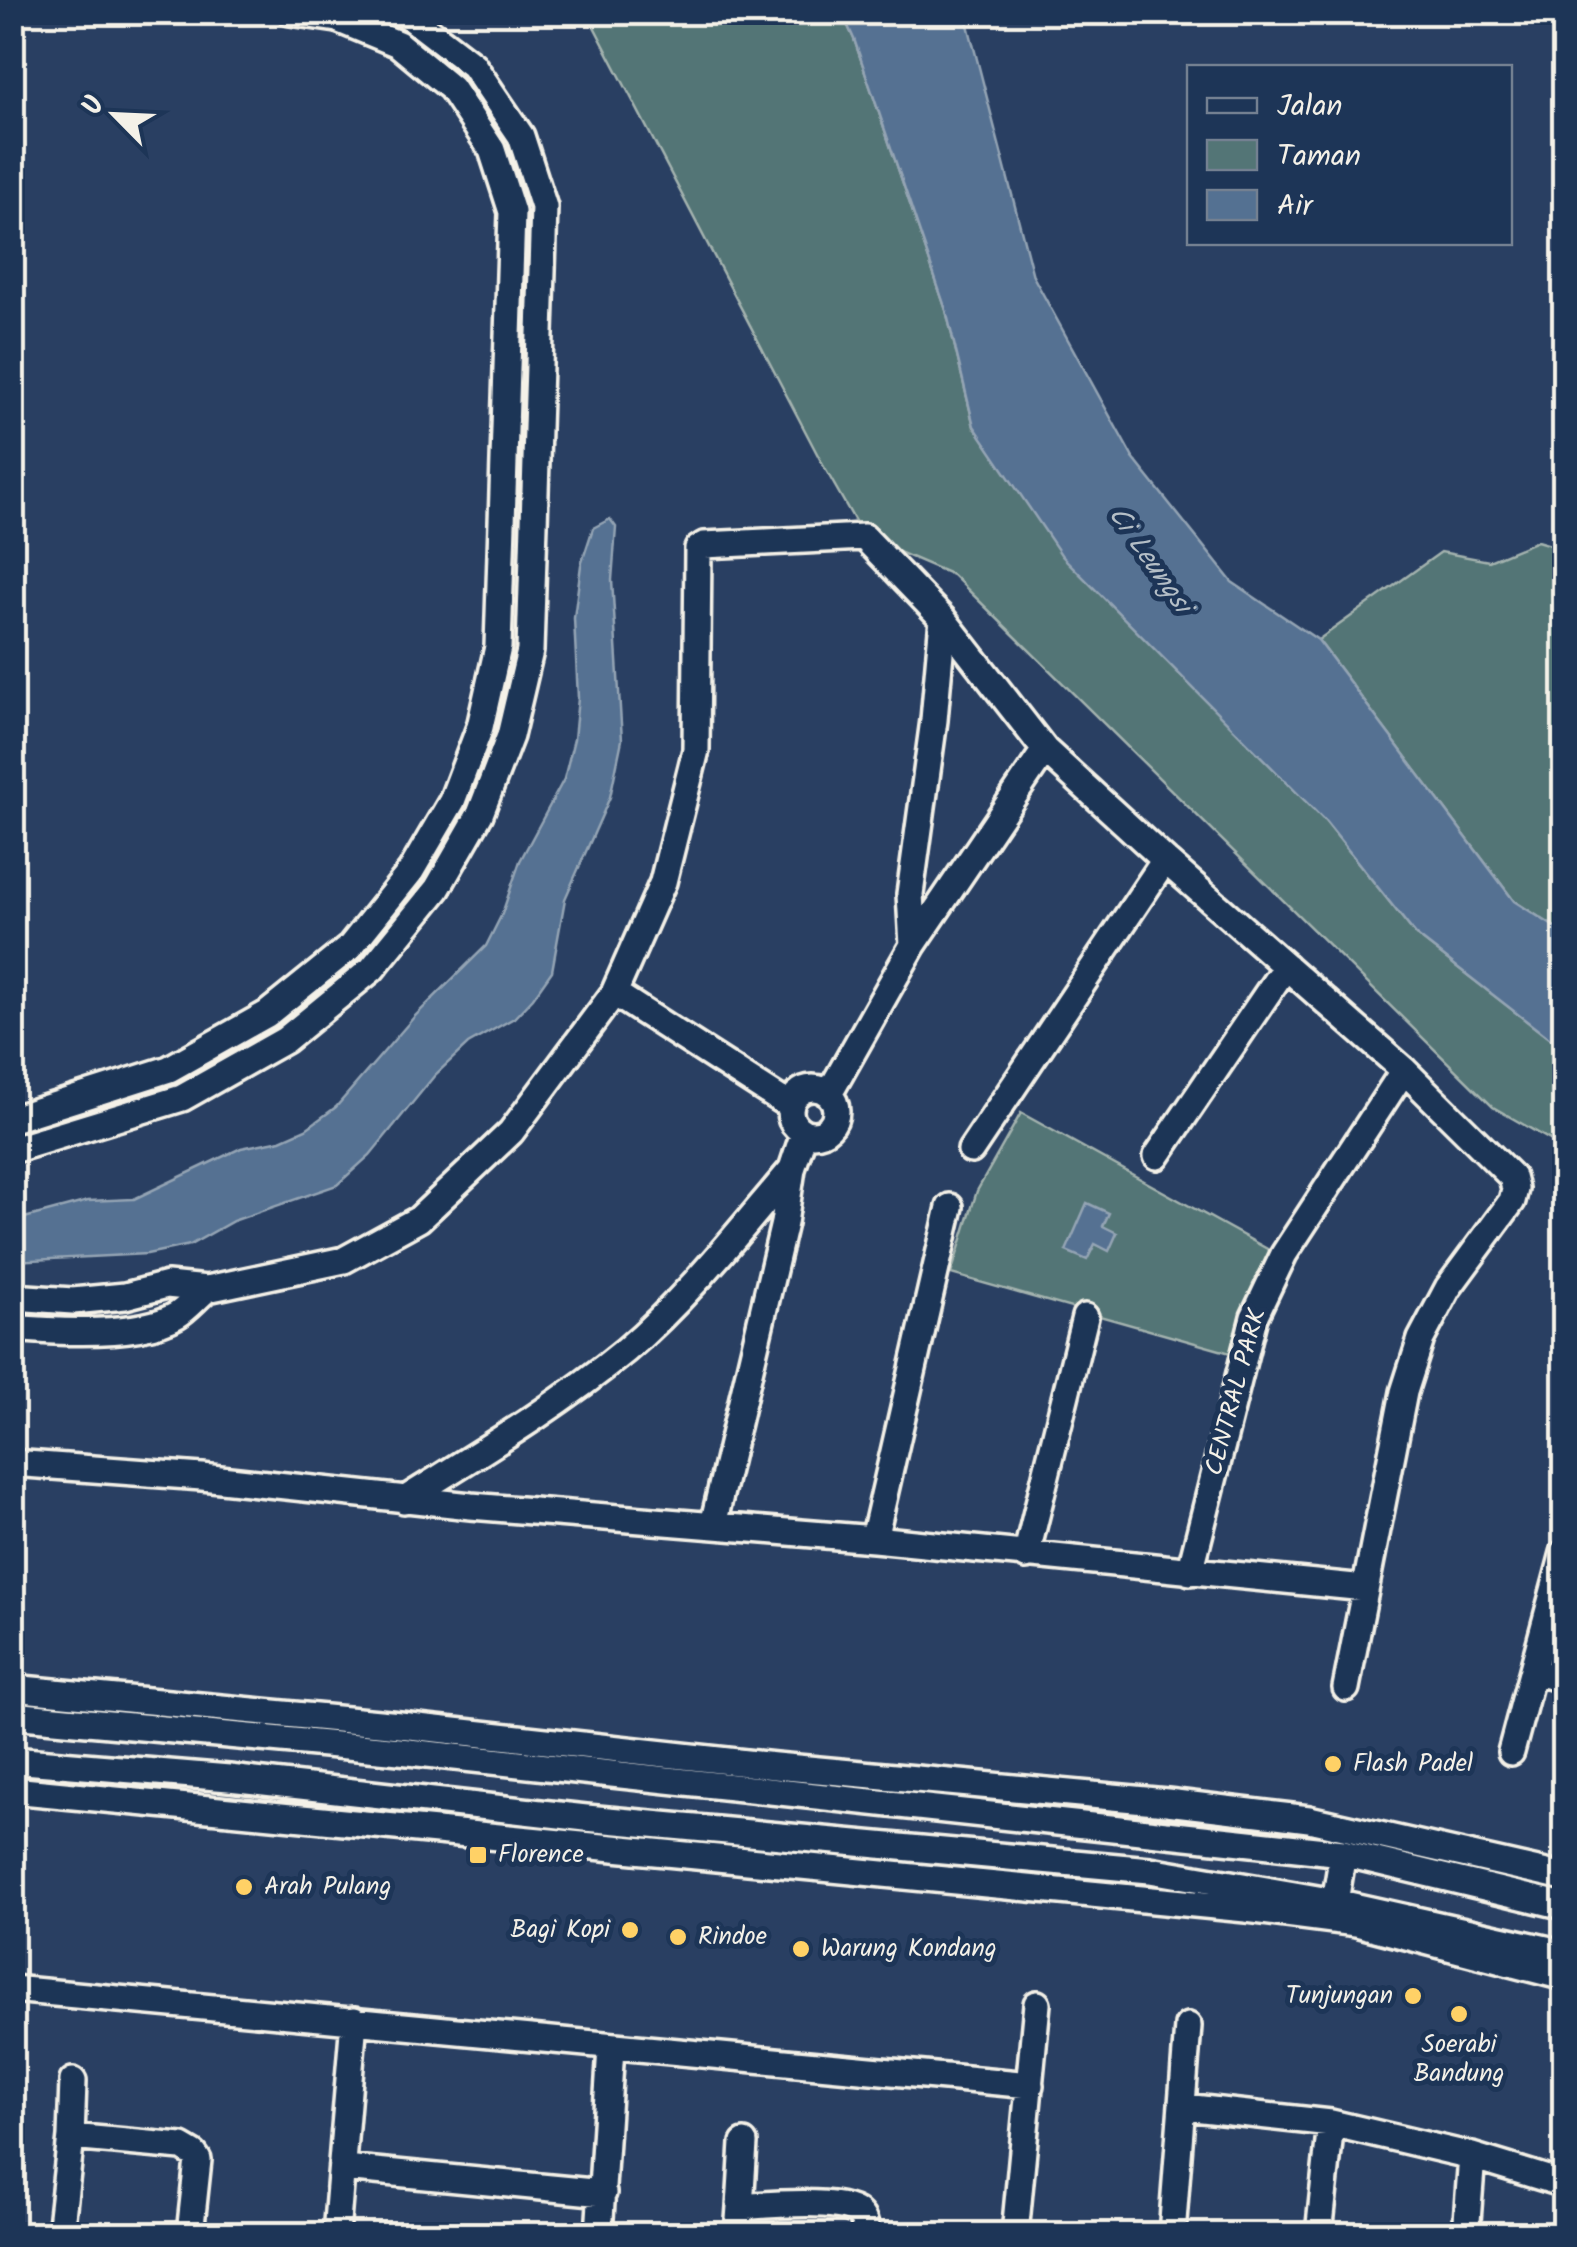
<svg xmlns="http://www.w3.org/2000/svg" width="1577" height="2247" viewBox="0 0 1577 2247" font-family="Kalam,sans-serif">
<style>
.green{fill:#537576;stroke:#a4b3af;stroke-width:2.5}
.water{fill:#547192;stroke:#94a4b4;stroke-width:2.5}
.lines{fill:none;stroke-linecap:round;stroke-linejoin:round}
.minor-casing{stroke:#f4f1e8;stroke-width:32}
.minor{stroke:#1d3557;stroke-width:25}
.poi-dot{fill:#ffd166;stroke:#1d3557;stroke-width:4}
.labels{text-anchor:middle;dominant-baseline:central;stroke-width:10;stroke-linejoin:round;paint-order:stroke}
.street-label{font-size:25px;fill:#f4f1e8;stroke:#1d3557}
.poi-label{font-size:25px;fill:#f4f1e8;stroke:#1d3557;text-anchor:start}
.water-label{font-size:28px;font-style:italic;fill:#b4bec6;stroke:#1d3557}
</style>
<rect width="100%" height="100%" fill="#293f62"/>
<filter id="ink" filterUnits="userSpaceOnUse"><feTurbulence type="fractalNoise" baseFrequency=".01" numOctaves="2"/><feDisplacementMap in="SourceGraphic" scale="20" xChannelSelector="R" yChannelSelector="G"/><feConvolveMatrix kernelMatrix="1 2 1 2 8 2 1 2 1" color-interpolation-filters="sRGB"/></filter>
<g filter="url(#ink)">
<path class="green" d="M587,13H842L854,39L946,310L974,427L1325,821L1416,935L1564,1050V1148L1493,1107L953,575L864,537L823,465Z
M1537,541L1564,549V933L1514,901L1318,640L1441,552L1489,561Z
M1021,1113L1280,1256L1234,1354L951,1274L977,1191Z"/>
<path class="water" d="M842,13H965L1033,276L1133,458L1232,582L1318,640L1514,901L1564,933V1050L1416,935L1325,821L1062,556L974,426L946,310L854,39Z
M610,519L616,527L612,580L622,740L610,797L565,899L552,971L533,998L514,1018L468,1044L435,1075L370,1155L337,1185L233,1221L190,1245L147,1254L13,1261V1221L88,1201L134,1199L241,1148L281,1140L306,1129L336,1107L414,1017L486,946L502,914L520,861L564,779L574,739L578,698L574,618L581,565L593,528Z
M1087,1203L1109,1213L1103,1226L1117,1233L1109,1251L1095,1244L1087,1260L1066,1251Z"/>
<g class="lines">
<defs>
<path id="minor" d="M913,945L910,894L934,720L943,619
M614,993L790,1106
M790 1111a23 23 0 1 1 46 0a23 23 0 1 1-46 0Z
M829,1094L913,945L1045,750
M12,1119L169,1069L267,1014L350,947L411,871L452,801L480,727L498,647L512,212L492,150L451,88L398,44L337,19L290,12
M12,1150L182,1098L285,1040L372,969L437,889L480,814L510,736L530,651L544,207L521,136L473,65L404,12
M971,1150L1165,860
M1157,1156L1286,966
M207,1289L344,1260L419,1219L511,1132L614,993L663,882L696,750L698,549L704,545L864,537L943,619L1045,750L1165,860L1404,1070L1512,1177L1515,1189L1512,1201L1448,1288L1421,1339L1404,1392L1346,1688
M12,1297L73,1301L125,1296L167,1285L207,1289C197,1297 187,1309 177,1315C140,1337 55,1332 12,1328
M12,1463L202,1477L471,1506L874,1539L1365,1588
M404,1500C479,1453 557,1407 626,1350C688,1297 739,1231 792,1169
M713,1525L784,1223L792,1169L804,1133
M874,1539L950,1207
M1026,1556L1085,1317
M1190,1572L1254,1317L1284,1254L1404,1070
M1534,1672L1564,1679
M12,1688L400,1725L775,1766L1167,1802L1309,1819L1564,1877
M12,1715L390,1750L1343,1853L1564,1906
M1511,1752L1564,1553
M12,1760L229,1778L586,1818L1150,1870L1335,1902L1564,1953
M12,1790L1246,1909L1356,1923L1564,1977
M1335,1902L1343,1853
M12,1989L1030,2085
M1184,2107L1331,2123L1472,2156L1564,2184
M71,2137L182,2147L194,2154L198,2160L190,2234
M344,2168L603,2193
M740,2207L744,2143
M60,2234L71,2137L73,2081
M336,2234L354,2020
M599,2234L611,2048
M738,2234L740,2207C764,2205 840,2198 858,2213C865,2219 865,2226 866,2234
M1015,2234L1037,2004
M1172,2234L1188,2026
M1319,2234L1331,2123
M1466,2234L1472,2156"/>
</defs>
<use href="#minor" class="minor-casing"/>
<use href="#minor" class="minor"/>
</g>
</g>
<g class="poi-dot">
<circle cx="1333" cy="1764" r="10"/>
<rect x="468" y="1845" width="20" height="20" rx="5"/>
<circle cx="244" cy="1887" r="10"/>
<circle cx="630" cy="1930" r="10"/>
<circle cx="678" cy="1937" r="10"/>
<circle cx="801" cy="1949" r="10"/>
<circle cx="1413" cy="1996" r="10"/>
<circle cx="1459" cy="2014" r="10"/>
</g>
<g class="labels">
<g class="street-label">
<text transform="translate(1236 1392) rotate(-75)">CENTRAL PARK</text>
</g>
<g class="poi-label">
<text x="1353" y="1764">Flash Padel</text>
<text x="498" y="1855">Florence</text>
<text x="264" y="1887">Arah Pulang</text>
<text x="610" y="1930" text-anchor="end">Bagi Kopi</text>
<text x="698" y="1937">Rindoe</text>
<text x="821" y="1949">Warung Kondang</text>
<text x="1393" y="1996" text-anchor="end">Tunjungan</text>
<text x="1459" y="2045" text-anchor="middle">Soerabi<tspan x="1459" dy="29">Bandung</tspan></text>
</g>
<g class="water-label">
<text transform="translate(1149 560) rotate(55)">Ci Leungsi</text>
</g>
</g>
<rect width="1577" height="2247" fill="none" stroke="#1d3557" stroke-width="50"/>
<rect x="25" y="25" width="1527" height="2197" fill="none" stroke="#f4f1e8" stroke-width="4" filter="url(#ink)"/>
<rect x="1187" y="65" width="325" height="180" fill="#1d3557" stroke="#738091" stroke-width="2.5"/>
<rect x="1207" y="98" width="50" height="15" fill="#1d3557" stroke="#738091" stroke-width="2.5"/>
<text x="1277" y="115" font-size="30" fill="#f4f1e8">Jalan</text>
<rect x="1207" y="140" width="50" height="30" fill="#537576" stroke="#738091" stroke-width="2.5"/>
<text x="1277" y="165" font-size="30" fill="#f4f1e8">Taman</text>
<rect x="1207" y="190" width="50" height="30" fill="#547192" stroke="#738091" stroke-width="2.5"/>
<text x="1277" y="215" font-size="30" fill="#f4f1e8">Air</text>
<g transform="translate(115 115) rotate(294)" stroke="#1d3557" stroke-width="8" paint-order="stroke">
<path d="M0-8L18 38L0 25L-18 38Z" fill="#f4f1e8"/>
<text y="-15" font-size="28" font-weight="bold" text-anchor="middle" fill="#f4f1e8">U</text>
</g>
</svg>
